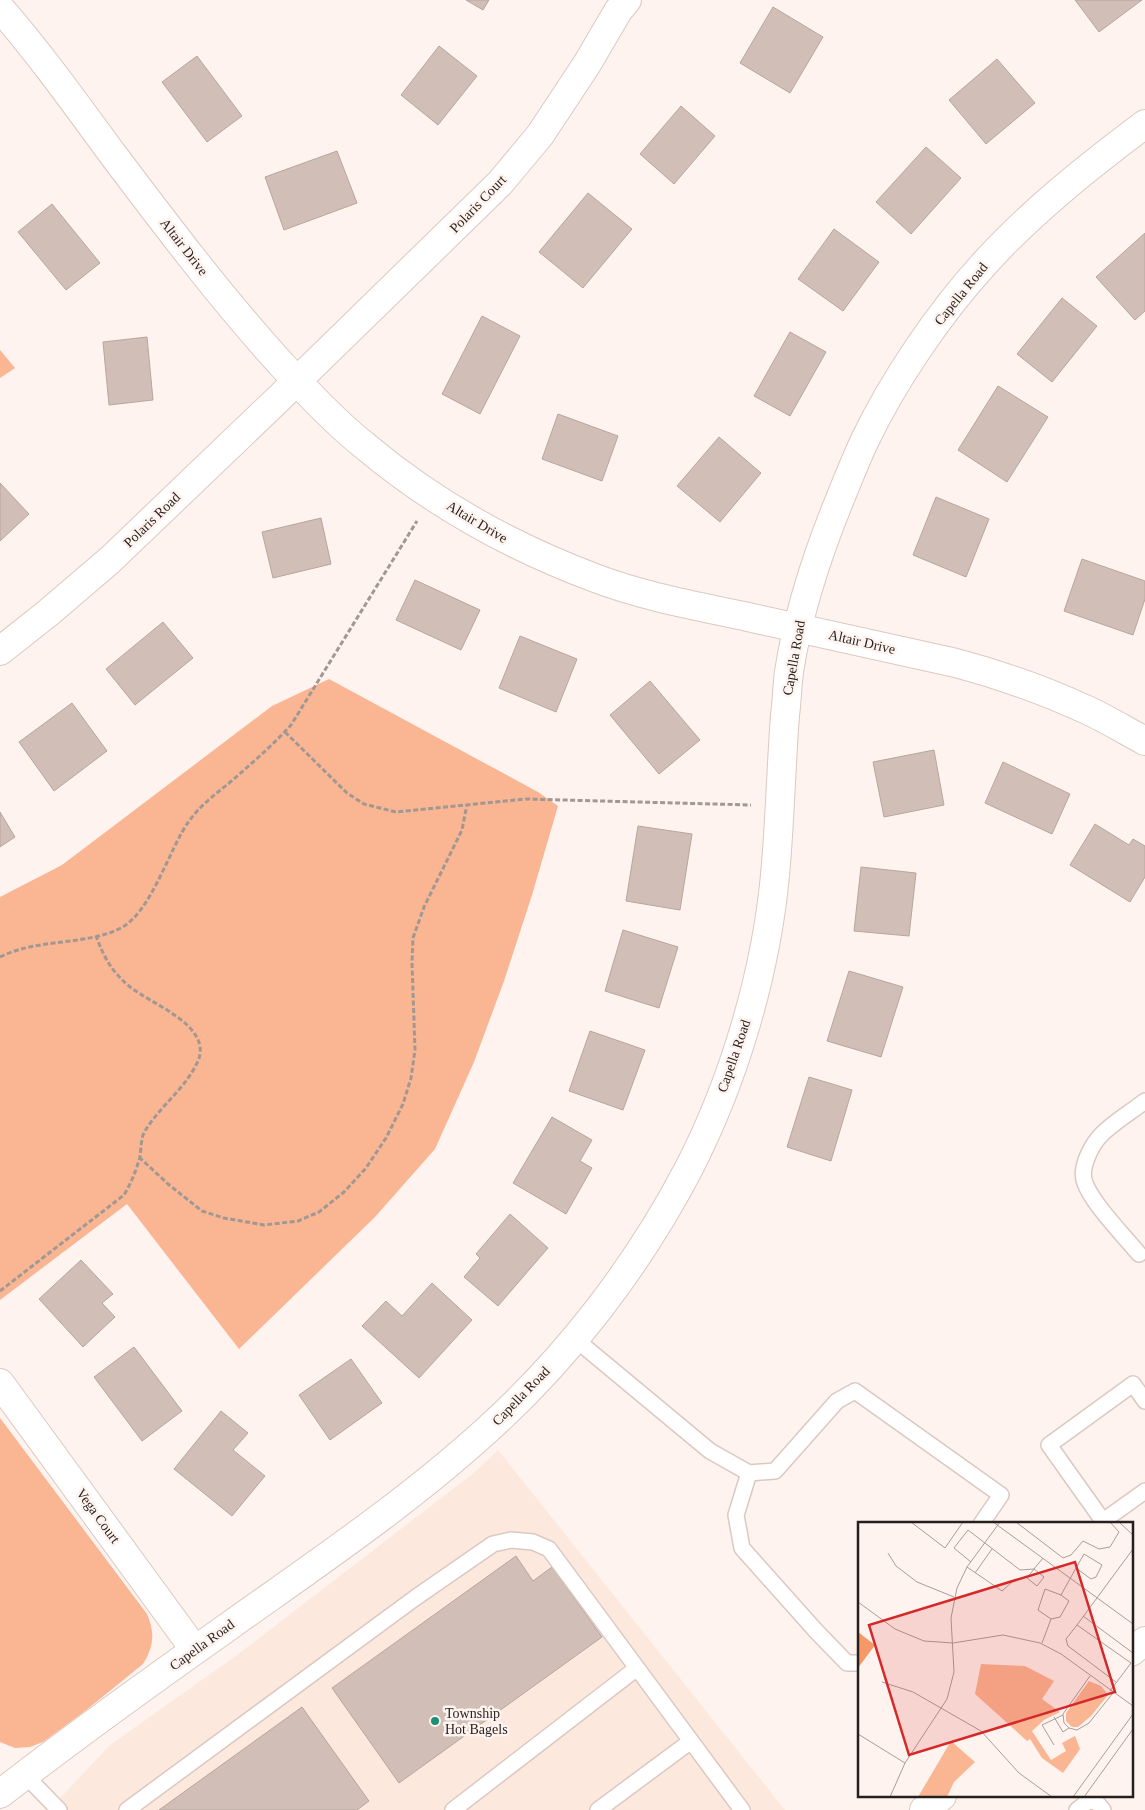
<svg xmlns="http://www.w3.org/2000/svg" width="1145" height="1810" viewBox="0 0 1145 1810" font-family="Georgia,serif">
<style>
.built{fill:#fde8de}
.green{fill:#fab593}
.building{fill:#d1bfb7;stroke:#b7a69e}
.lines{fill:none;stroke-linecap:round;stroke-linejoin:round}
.service-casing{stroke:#dbc9c1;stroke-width:18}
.minor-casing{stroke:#dbc9c1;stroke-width:30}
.tertiary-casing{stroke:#dbc9c1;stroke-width:30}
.secondary-casing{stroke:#dbc9c1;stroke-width:30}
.path{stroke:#a19893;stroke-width:3;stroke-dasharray:5 2.5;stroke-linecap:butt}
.service{stroke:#fff;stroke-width:15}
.minor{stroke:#fff;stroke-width:28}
.tertiary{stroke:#fff;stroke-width:28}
.secondary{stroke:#fff;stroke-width:28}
.poi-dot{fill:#1b9174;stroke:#fef3ee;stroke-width:2}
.labels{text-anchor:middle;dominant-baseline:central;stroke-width:5;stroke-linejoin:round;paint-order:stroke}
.street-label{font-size:14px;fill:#261f1c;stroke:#fef3ee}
.poi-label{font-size:14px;fill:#261f1c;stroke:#fef3ee;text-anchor:start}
.inset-road{fill:none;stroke:#a89e9a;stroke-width:1}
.view{fill:#d62828;fill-opacity:0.15;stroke:#d62828;stroke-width:2.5}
.inset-edge{fill:none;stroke:#261f1c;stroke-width:2.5}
</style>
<rect width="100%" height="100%" fill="#fef3ee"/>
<path class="built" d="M498,1450L785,1810H49L110,1745L237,1655L475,1472Z"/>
<path class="green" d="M0,350L15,368L0,378Z
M329,679L538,792L558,806L532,895L504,981L474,1062L435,1149L375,1217L239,1349L127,1204L0,1300V897L62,865L272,706Z
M0,1418L147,1614C155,1633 154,1646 143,1664L85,1711L43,1742L30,1747L15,1748L0,1742Z"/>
<path class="building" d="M466,0H489L483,10Z
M1075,0H1142L1099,32Z
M773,7L823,37L790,93L740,63Z
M439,46L477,76L438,125L401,95Z
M197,56L242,116L207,142L162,82Z
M997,59L1035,103L986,144L949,100Z
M681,106L715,136L674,184L640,154Z
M926,147L961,178L911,234L876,202Z
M337,151L357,203L284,230L265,177Z
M588,193L632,229L583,288L539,252Z
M52,204L100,263L66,290L18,232Z
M834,229L879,262L843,311L798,279Z
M1145,233V311L1135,320L1096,277Z
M1062,298L1097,326L1052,382L1017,354Z
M482,316L520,336L480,414L442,394Z
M790,332L826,352L790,416L754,396Z
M147,337L153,400L109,405L103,342Z
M998,386L1048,417L1007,482L958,450Z
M558,414L618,436L602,481L542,459Z
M719,437L761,473L720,522L677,486Z
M0,483L29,514L0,541Z
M936,497L989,519L966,577L913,555Z
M321,518L331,564L273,578L262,532Z
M1082,559L1145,581V599L1133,635L1064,611Z
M415,580L480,610L461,650L396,620Z
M163,622L193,658L135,705L106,669Z
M520,636L577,659L556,712L499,688Z
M650,681L700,740L659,774L610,715Z
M72,703L107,751L54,791L19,742Z
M934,750L944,805L884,817L873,762Z
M1003,762L1070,794L1052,834L985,803Z
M0,812L15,837L0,847Z
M1095,824L1129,845L1133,839L1145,846V877L1130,902L1070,865Z
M638,826L692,834L680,910L626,901Z
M861,867L916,873L909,936L854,931Z
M623,930L678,947L659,1008L605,991Z
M849,971L903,987L881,1057L827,1041Z
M590,1031L645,1050L623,1110L569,1091Z
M809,1077L852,1090L831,1161L787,1147Z
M552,1117L592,1140L580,1161L592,1168L566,1214L513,1183Z
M510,1214L548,1248L498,1306L464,1277L480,1258L476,1254Z
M81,1260L113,1294L102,1303L115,1317L83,1347L39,1299Z
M432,1283L472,1320L419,1378L362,1326L386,1301L402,1316Z
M134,1347L182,1411L142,1441L94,1377Z
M351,1359L382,1403L330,1440L299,1395Z
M221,1411L248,1433L233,1450L265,1476L232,1516L174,1469Z
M516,1556L533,1581L552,1567L602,1637L399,1783L332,1688Z
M302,1707L369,1801L357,1810H159Z"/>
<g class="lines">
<defs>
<path id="service" d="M1139,1254C1124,1236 1092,1203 1085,1183C1079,1169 1091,1145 1102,1134C1114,1122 1131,1112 1145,1101
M574,1338L710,1451L749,1473L775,1471L837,1401L855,1391L1001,1495L981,1524
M1145,1401L1133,1384L1049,1445L1103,1521L1145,1491
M749,1473L736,1515L742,1548L816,1631L847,1663H859
M25,1775L59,1810
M1091,1796L1103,1810
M127,1810L415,1598L493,1544L511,1540L533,1542L549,1549L637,1668
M453,1810L637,1668L742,1810
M598,1810L691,1741
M1077,1810L1092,1798"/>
<path id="minor" d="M0,651L48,613L110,560L297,381L500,183L540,135L587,64L618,11L627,0
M0,1383L195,1650
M0,1794C76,1735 154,1679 232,1624C319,1562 408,1502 487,1430C568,1357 637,1267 688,1170C734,1081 766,973 775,875C780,822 781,768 785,715C787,701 787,686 789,672C798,613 817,555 840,499C848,479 856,459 865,440C893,381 940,312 984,264C1032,211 1088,167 1145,124"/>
<path id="tertiary" d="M0,8C40,54 75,103 111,152C166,225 221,298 282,365C308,393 335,422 365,446C433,503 512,547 595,578C645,597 697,606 748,617C818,632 887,648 956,663C1001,675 1044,690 1087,710C1107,719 1126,731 1145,741"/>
<path id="secondary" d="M1131,1652L1145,1641
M924,1810L942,1796"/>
</defs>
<use href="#service" class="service-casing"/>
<use href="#minor" class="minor-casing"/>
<use href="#tertiary" class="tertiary-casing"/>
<use href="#secondary" class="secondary-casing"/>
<path class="path" d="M285,732L347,793L364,804L396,812L526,799L751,805
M0,957C38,938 85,946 121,928C152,911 169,849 189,821C200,806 214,795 228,784C250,765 272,746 291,725L417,521
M139,1157L168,1184L202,1211L224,1218L264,1225L298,1221L319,1212L344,1192L366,1168L386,1138L403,1104L411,1078L415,1050L412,963L413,938L424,907L462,830L467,804
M0,1291L124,1195C131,1183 136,1171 140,1157C141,1149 141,1137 145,1131C160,1106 186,1088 198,1061C213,1025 150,1004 129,986C111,971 104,957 96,936"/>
<use href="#service" class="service"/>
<use href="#minor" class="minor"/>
<use href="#tertiary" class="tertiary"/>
<use href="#secondary" class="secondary"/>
</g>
<circle class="poi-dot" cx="435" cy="1721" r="5"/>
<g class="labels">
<g class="street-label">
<text transform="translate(478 204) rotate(-46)">Polaris Court</text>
<text transform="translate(184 247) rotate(52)">Altair Drive</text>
<text transform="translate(961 294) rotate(-51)">Capella Road</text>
<text transform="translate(152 520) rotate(-44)">Polaris Road</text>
<text transform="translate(477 522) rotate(31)">Altair Drive</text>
<text transform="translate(862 642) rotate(13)">Altair Drive</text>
<text transform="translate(794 658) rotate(-80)">Capella Road</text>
<text transform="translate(734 1056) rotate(-71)">Capella Road</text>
<text transform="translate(521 1396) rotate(-46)">Capella Road</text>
<text transform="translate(98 1516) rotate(54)">Vega Court</text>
<text transform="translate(202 1645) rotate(-36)">Capella Road</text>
</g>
<g class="poi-label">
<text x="445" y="1713">Township<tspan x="445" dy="16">Hot Bagels</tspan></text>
</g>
</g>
<g transform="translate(858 1522)">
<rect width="275" height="275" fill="#fef3ee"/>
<path d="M123,142L167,144L196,159L184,177L202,190L186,198L174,209L193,238L208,229L204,221L217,214L222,227L205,251L184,236L172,217L169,219L117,172ZM231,159L243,164L250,173L233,194L220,205H214L208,199V191ZM93,219L117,240L96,260L89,275H60Z" fill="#fab593"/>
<path d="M0,110L17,123L0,146Z" fill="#f69868"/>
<path class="inset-road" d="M53,0L87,26L105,0M135,0L275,102M158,0L205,36L213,33L225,19L241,27L252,25L261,10L252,0M261,0L275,13M30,31L38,44L59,60L96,75M113,40L96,26L110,8L162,48L176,47L185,36M109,45L144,69L154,60M176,47L186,55L179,64L169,56ZM117,51L134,27M0,80L37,107L66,119L95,121L145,113L182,121L203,132L275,184M225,94L275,131M193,97L202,95L211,79L203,73M219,103L208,117L210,124L258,160M184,121L193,97L180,88L187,67L203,73L218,46L226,32L244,43L238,55L233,57L218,46M232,154L205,192L206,201L211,206L219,208L231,201L255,171M24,160L55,170L123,209L161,251L194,275M252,169L273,141L219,103L275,27M196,195L205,210L211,206M0,212L47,241M196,223L184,203L205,193M32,275L47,241L89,177L96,150L93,96L99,66L109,45L142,0M215,275L275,192M226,275L275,207"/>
<path class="view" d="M217,40L257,170L51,233L11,103Z"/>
<rect width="275" height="275" class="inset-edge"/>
</g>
</svg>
